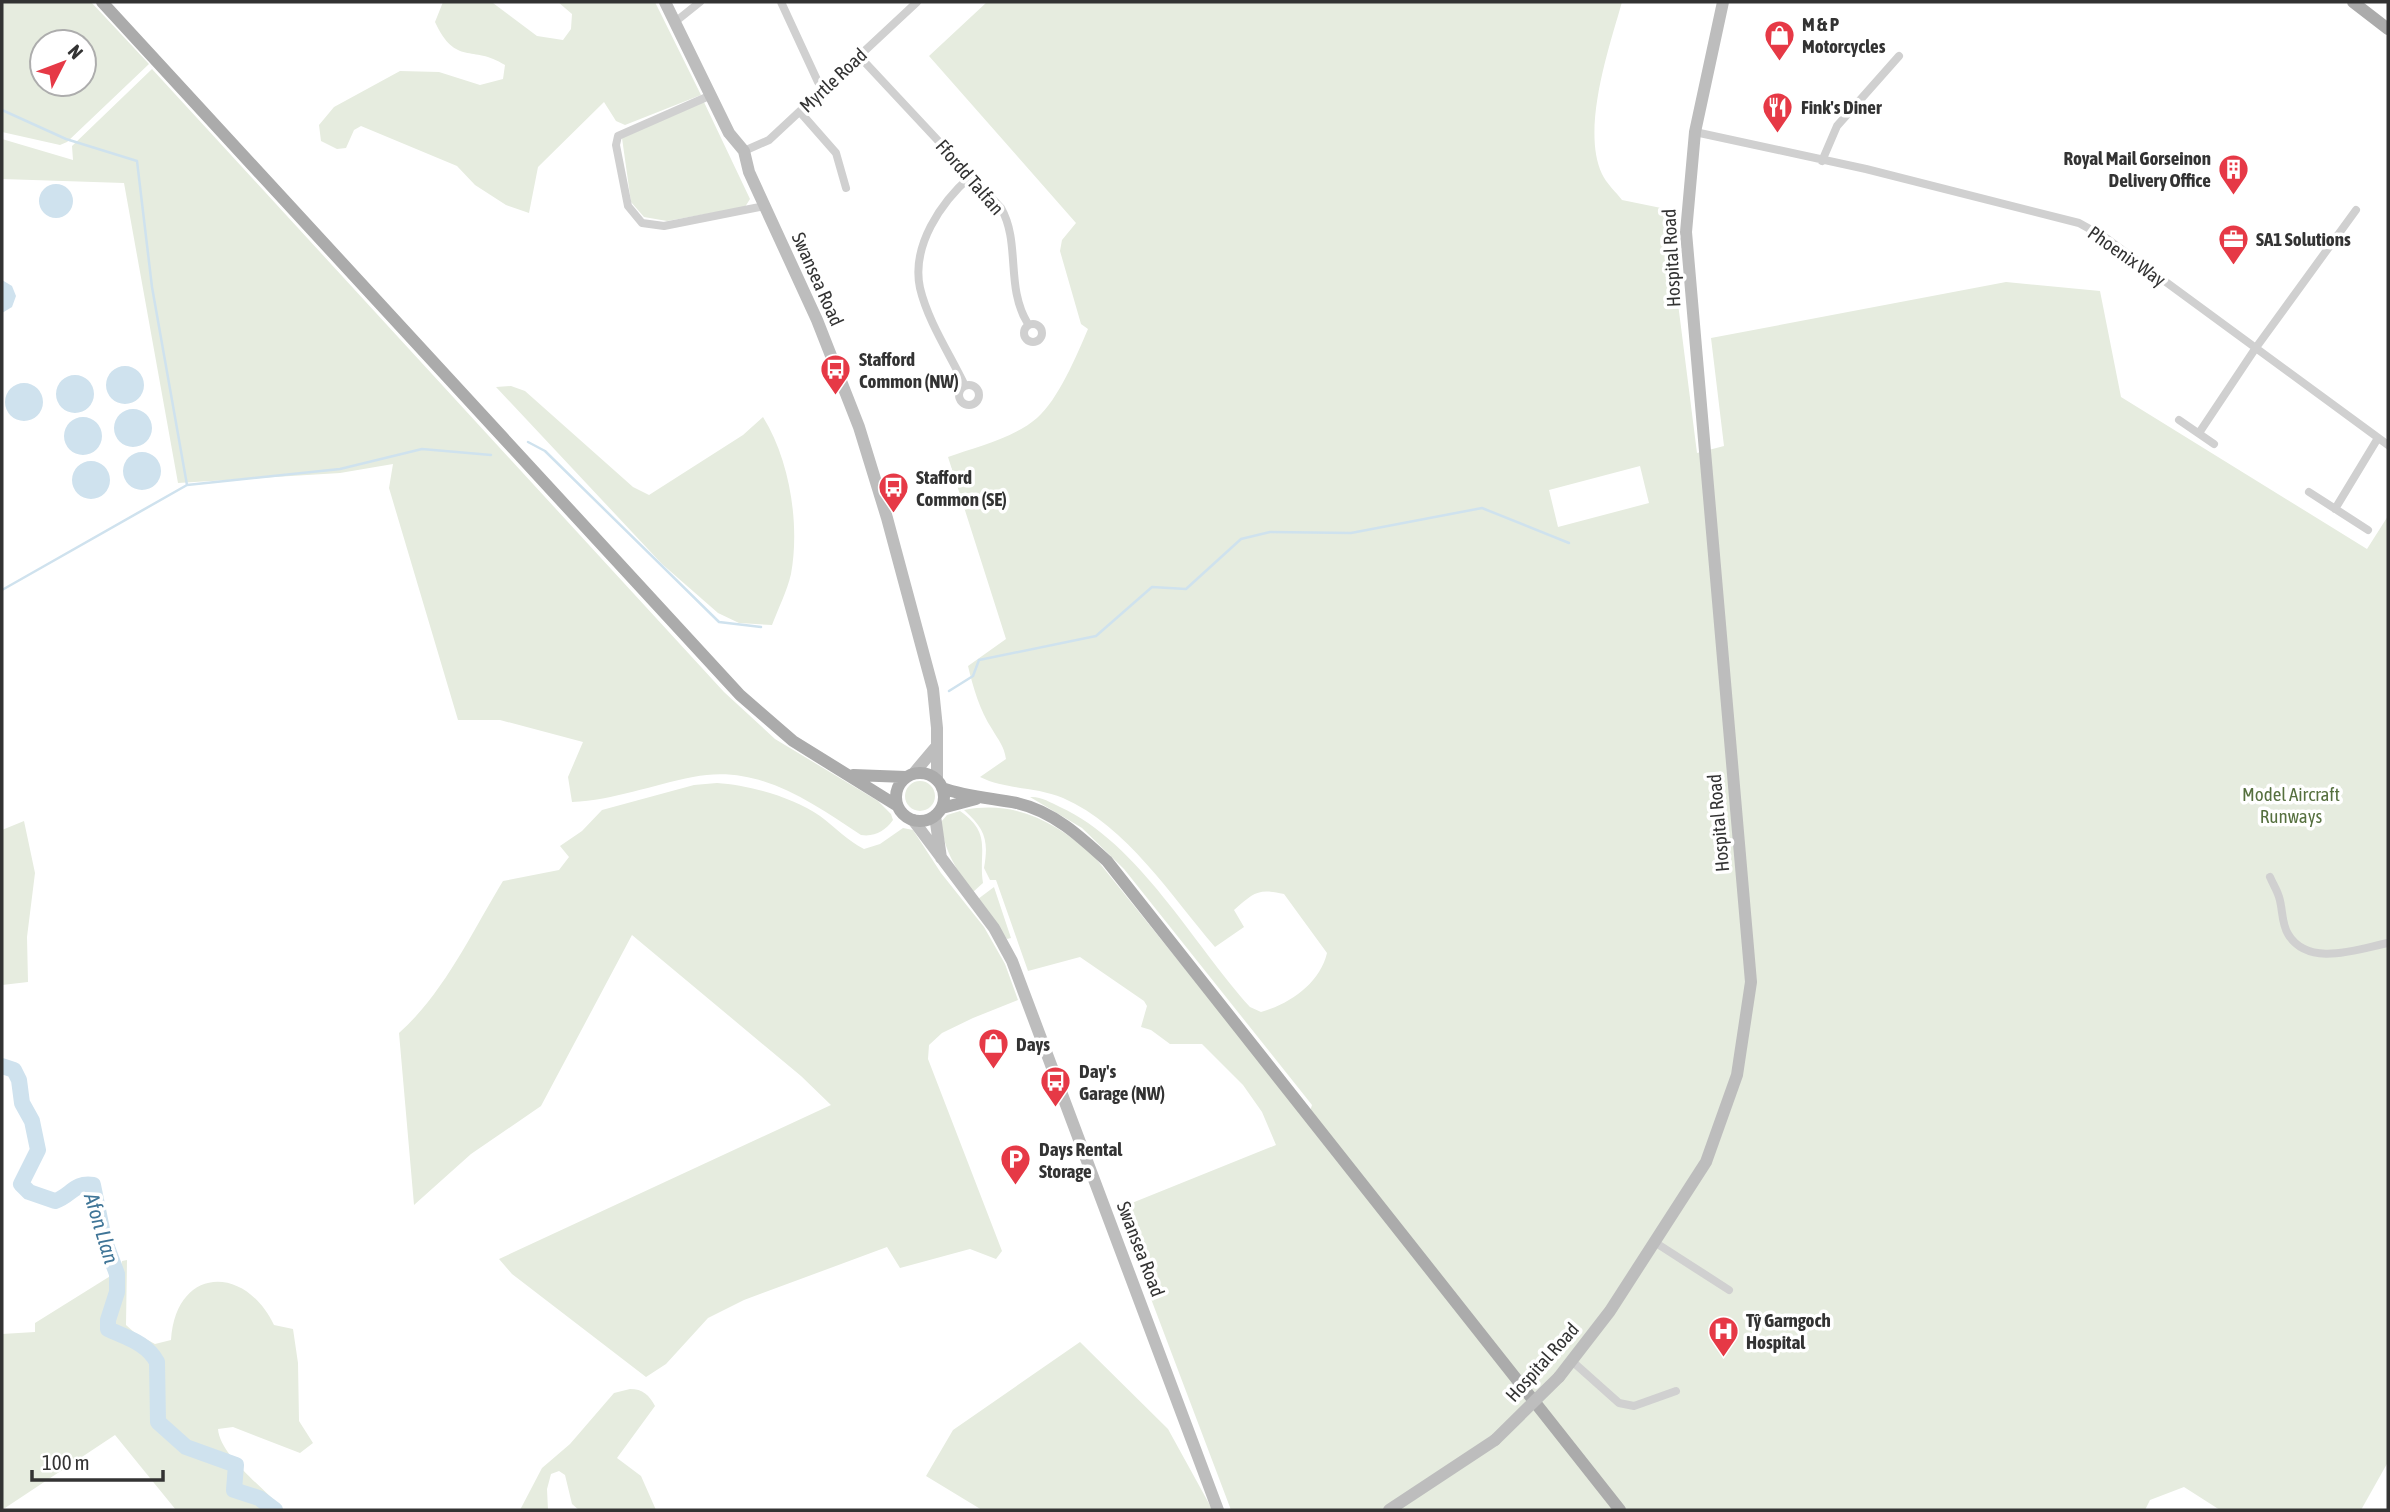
<svg xmlns="http://www.w3.org/2000/svg" width="2390" height="1512" viewBox="0 0 2390 1512" font-family="'Asap Condensed',sans-serif">
<style>
.green{fill:#e6ecdf;fill-rule:evenodd}
.water{fill:#cfe2ee}
.lines{fill:none;stroke-linecap:round;stroke-linejoin:round}
.stream{stroke:#cfe2ee;stroke-width:2.5}
.river{stroke:#cfe2ee;stroke-width:16}
.street{stroke:#d0d0d0;stroke-width:8}
.secondary{stroke:#bdbdbd;stroke-width:12}
.primary{stroke:#ababab;stroke-width:12}
.secondary-bridge{stroke:#bdbdbd;stroke-width:12}
.labels{text-anchor:middle;dominant-baseline:central;stroke-width:7;stroke-linejoin:round;paint-order:stroke}
.poi-label{font-size:19px;font-weight:bold;fill:#333;stroke:#fff;text-anchor:start}
.street-label{font-size:19px;fill:#333;stroke:#fff}
.park-label{font-size:19px;fill:#56703f;stroke:#fff}
.water-label{font-size:21px;font-style:italic;fill:#3f7597;stroke:#fff}
</style>
<rect width="100%" height="100%" fill="#fff"/>
<path class="green" d="M2,2H91L149,64L67,142L60,145L2,132ZM42,42H84V84H42Z
M443,2L493,3L537,36L563,40L571,29L572,14L558,2H655L701,95L625,125L616,121L604,102L538,167L529,213L506,205L475,185L457,166L361,126L354,130L346,148L337,149L321,141L319,125L334,107L400,71L439,72L480,85L503,79L505,65C472,44 456,67 435,22Z
M987,2H1622C1609,48 1581,129 1602,174C1606,183 1616,192 1622,200L1666,209L1697,453L1724,446L1711,338L2006,282L2100,291L2121,397L2367,549L2388,516V1462L2361,1510H2220L2184,1487L2150,1500L2145,1510H1231L1117,1209L1276,1145L1262,1112L1243,1085L1202,1044H1170L1151,1030L1141,1027L1147,1006L1144,1001L1080,957L1028,971L996,880H990L984,868C989,840 985,829 964,810C1016,800 1055,822 1093,855L1307,1120L1312,1105L1124,869L1082,828L1030,797C1040,796 1050,802 1060,807C1139,843 1193,944 1250,1007L1261,1012C1290,1004 1320,983 1327,953L1284,894C1257,888 1254,893 1234,910L1244,927L1215,947C1171,896 1127,826 1063,798C1035,786 1006,790 980,777L1006,759C1004,746 999,741 992,729C980,711 973,687 968,666L1006,639L948,457C976,447 1014,438 1037,418C1058,400 1077,355 1088,329L1081,324L1060,251L1062,240L1076,223L929,56ZM1640,466L1649,503L1558,527L1549,490Z
M152,69L724,692L775,739L878,801L891,814L893,820C885,831 875,837 861,835C809,801 759,764 693,777C652,785 614,800 572,802L568,777L583,742L500,720H458L389,488L393,464L340,473L178,483L124,183L2,179V139L73,160L72,146Z
M703,100L750,199L745,207L667,221L644,217L631,202L622,138Z
M511,386L525,391L633,487L649,495L743,435L763,417C790,460 800,525 791,574C787,591 778,609 772,625L739,623L718,613L662,564L496,387Z
M905 796a15 15 0 1 1 30 0a15 15 0 1 1-30 0Z
M717,783C749,785 793,797 820,816C835,827 848,841 864,849L880,844L903,828L913,830L941,873L984,927L1005,964L1018,1000L973,1018L942,1033L929,1045L928,1059L1002,1251L996,1259L970,1249L900,1268L887,1247L744,1300L708,1318L666,1364L646,1377L512,1274L499,1259L831,1105L801,1076L632,935L541,1106L471,1154L414,1205L399,1033C444,993 472,932 503,881L559,870L569,857L560,846L582,831L602,810L694,785Z
M960,811C993,834 978,851 983,883L973,892C956,869 944,851 941,822L947,815Z
M24,821L35,873L27,937L28,982L2,985V830Z
M994,887L1011,938L1007,939L978,899Z
M127,1260L126,1325L135,1333L155,1344L171,1340C176,1266 245,1264 274,1325L293,1329L298,1363L299,1421L313,1443L300,1453L233,1427L218,1429C220,1456 266,1490 284,1510H176L115,1435L2,1510V1334L35,1332V1323L120,1270L122,1261Z
M1080,1342L1168,1429L1212,1509L982,1510L926,1476L953,1430Z
M630,1389C643,1389 649,1395 655,1406L617,1458L641,1476L656,1510H579L572,1504L565,1475L559,1471L551,1474L547,1489L548,1510H520L542,1468L570,1444L614,1393Z"/>
<path class="water" d="M39 201a17 17 0 1 1 34 0a17 17 0 1 1-34 0Z
M2,280L12,286L16,296L12,307L2,313Z
M106 385a19 19 0 1 1 38 0a19 19 0 1 1-38 0Z
M56 394a19 19 0 1 1 38 0a19 19 0 1 1-38 0Z
M5 402a19 19 0 1 1 38 0a19 19 0 1 1-38 0Z
M114 428a19 19 0 1 1 38 0a19 19 0 1 1-38 0Z
M64 436a19 19 0 1 1 38 0a19 19 0 1 1-38 0Z
M123 471a19 19 0 1 1 38 0a19 19 0 1 1-38 0Z
M72 480a19 19 0 1 1 38 0a19 19 0 1 1-38 0Z"/>
<g class="lines">
<path class="stream" d="M2,110L66,139L137,161L152,287L187,485
M528,442L545,451L719,622L761,627
M2,590L187,485L340,469L422,449L491,455
M949,691L973,676L979,660L1096,636L1152,587L1186,589L1241,539L1270,532L1351,533L1482,508L1569,543"/>
<path class="river" d="M2,1066L14,1070L19,1080L22,1103L32,1121L38,1150L21,1184L29,1192L55,1201C71,1196 74,1182 93,1185L104,1239L117,1274V1292L108,1320V1329C127,1338 147,1343 157,1362L158,1422L186,1447L236,1465L234,1490L259,1498L275,1510"/>
<path class="street" d="M781,2L818,82L825,89
M675,22L700,2
M859,56L1001,208C1021,243 1005,287 1028,324
M709,96L618,136L616,145L628,206L642,223L664,226L765,206
M800,112L836,153L846,188
M1695,132L1866,169L2079,223L2106,238L2388,445
M744,151L769,140L917,2
M1822,161L1837,126L1899,56
M1024 333a9 9 0 1 1 18 0a9 9 0 1 1-18 0Z
M959 395a10 10 0 1 1 20 0a10 10 0 1 1-20 0Z
M965,386C951,356 928,322 920,288C911,246 941,202 971,176
M2179,420L2214,444
M2199,433L2255,349L2356,210
M2309,492L2368,530
M2335,509L2378,438
M2270,877C2273,884 2277,890 2279,897C2283,909 2281,922 2288,934C2308,968 2358,949 2388,943
M1656,1243L1729,1290
M1573,1362L1619,1403L1634,1406L1676,1391"/>
<path class="secondary" d="M665,2L729,133L744,151L749,172L817,320L859,427L887,518L933,689L937,728V780
M914,773L935,748
M935,816L941,858
M913,820L994,928L1012,961L1218,1510
M1559,1377L1610,1311L1706,1162L1737,1075L1751,982L1686,232L1695,132L1723,2
M1389,1510L1495,1440"/>
<path class="primary" d="M102,2L740,695L793,741L896,805
M2353,2L2388,29
M896 797a24 24 0 1 1 48 0a24 24 0 1 1-48 0Z
M853,775L906,777
M942,788C967,797 991,798 1017,803C1053,811 1081,837 1107,861L1620,1510
M942,808L976,799"/>
<path class="secondary-bridge" d="M1495,1440L1559,1377"/>
</g>
<defs>
<symbol id="shop-pin" viewBox="-11 -11 22 30"><path d="M0 17L-7.5 6A9.5 9.5 0 1 1 7.5 6Z" fill="#e63946" stroke="#fff"/><path d="M-5-2.5h2.3a2.7 3.5 0 0 1 5.4 0H5L5.5 6h-11ZM-1.5-2.5h3a1.5 2.3 0 0 0-3 0Z" fill="#fff"/></symbol>
<symbol id="restaurant-pin" viewBox="-11 -11 22 30"><path d="M0 17L-7.5 6A9.5 9.5 0 1 1 7.5 6Z" fill="#e63946" stroke="#fff"/><path d="M-5-6h1v4h1v-4h1v4h1v-4h1v5L-1.5 .5V6h-2V.5L-5-1ZM5-6V6H3V1.5H1.5Q1.5-4 5-6Z" fill="#fff"/></symbol>
<symbol id="building-pin" viewBox="-11 -11 22 30"><path d="M0 17L-7.5 6A9.5 9.5 0 1 1 7.5 6Z" fill="#e63946" stroke="#fff"/><path d="M-4-6H4V6H1V3H-1V6H-4ZM-2.5-4.3h1.7v1.8h-1.7ZM.8-4.3h1.7v1.8H.8ZM-2.5-1h1.7V.8h-1.7ZM.8-1h1.7V.8H.8Z" fill="#fff"/></symbol>
<symbol id="office-pin" viewBox="-11 -11 22 30"><path d="M0 17L-7.5 6A9.5 9.5 0 1 1 7.5 6Z" fill="#e63946" stroke="#fff"/><path d="M-6-3h4V-5.5h4V-3h4V5H-6ZM-1-4.5V-3h2v-1.5ZM-6 0V1H6V0Z" fill="#fff"/></symbol>
<symbol id="bus-pin" viewBox="-11 -11 22 30"><path d="M0 17L-7.5 6A9.5 9.5 0 1 1 7.5 6Z" fill="#e63946" stroke="#fff"/><path d="M-5-6H5V4H4V6H2V4H-2V6H-4V4H-5ZM-3.5-4V0h7V-4ZM-3.5 1.2v1.5H-2V1.2ZM2 1.2v1.5H3.5V1.2Z" fill="#fff"/></symbol>
<symbol id="parking-pin" viewBox="-11 -11 22 30"><path d="M0 17L-7.5 6A9.5 9.5 0 1 1 7.5 6Z" fill="#e63946" stroke="#fff"/><path d="M-3.5-5.5H1a3.5 3.5 0 0 1 0 7H-1V5.5H-3.5ZM-1-3.4V-.6H.8a1.4 1.4 0 0 0 0-2.8Z" fill="#fff"/></symbol>
<symbol id="hospital-pin" viewBox="-11 -11 22 30"><path d="M0 17L-7.5 6A9.5 9.5 0 1 1 7.5 6Z" fill="#e63946" stroke="#fff"/><path d="M-5-5h3v3.5h4V-5h3V5h-3V1.5h-4V5h-3Z" fill="#fff"/></symbol>
</defs>
<g fill-rule="evenodd">
<use href="#shop-pin" x="1762" y="18" width="35" height="47"/>
<use href="#restaurant-pin" x="1760" y="90" width="35" height="47"/>
<use href="#building-pin" x="2216" y="152" width="35" height="47"/>
<use href="#office-pin" x="2216" y="222" width="35" height="47"/>
<use href="#bus-pin" x="818" y="352" width="35" height="47"/>
<use href="#bus-pin" x="876" y="470" width="35" height="47"/>
<use href="#shop-pin" x="976" y="1026" width="35" height="47"/>
<use href="#bus-pin" x="1038" y="1064" width="35" height="47"/>
<use href="#parking-pin" x="998" y="1142" width="35" height="47"/>
<use href="#hospital-pin" x="1706" y="1314" width="35" height="47"/>
</g>
<g class="labels">
<g class="poi-label">
<text x="1802" y="24">M &amp; P<tspan x="1802" dy="22">Motorcycles</tspan></text>
<text x="1801" y="107">Fink's Diner</text>
<text x="2211" y="158" text-anchor="end">Royal Mail Gorseinon<tspan x="2211" dy="22">Delivery Office</tspan></text>
<text x="2256" y="239">SA1 Solutions</text>
<text x="859" y="359">Stafford<tspan x="859" dy="22">Common (NW)</tspan></text>
<text x="916" y="477">Stafford<tspan x="916" dy="22">Common (SE)</tspan></text>
<text x="1016" y="1044">Days</text>
<text x="1079" y="1071">Day's<tspan x="1079" dy="22">Garage (NW)</tspan></text>
<text x="1039" y="1149">Days Rental<tspan x="1039" dy="22">Storage</tspan></text>
<text x="1746" y="1320">Tŷ Garngoch<tspan x="1746" dy="22">Hospital</tspan></text>
</g>
<g class="street-label">
<text transform="translate(833 80) rotate(-43)">Myrtle Road</text>
<text transform="translate(970 177) rotate(49)">Ffordd Talfan</text>
<text transform="translate(2127 256) rotate(35)">Phoenix Way</text>
<text transform="translate(1671 258) rotate(-93)">Hospital Road</text>
<text transform="translate(818 279) rotate(66)">Swansea Road</text>
<text transform="translate(1718 823) rotate(-95)">Hospital Road</text>
<text transform="translate(1141 1249) rotate(69)">Swansea Road</text>
<text transform="translate(1542 1362) rotate(-48)">Hospital Road</text>
</g>
<g class="park-label">
<text x="2291" y="794">Model Aircraft<tspan x="2291" dy="22">Runways</tspan></text>
</g>
<g class="water-label">
<text transform="translate(102 1228) rotate(73)">Afon Llan</text>
</g>
</g>
<rect width="2390" height="1512" fill="none" stroke="#333333" stroke-width="7"/>
<g transform="translate(63 63) rotate(48)"><circle r="33" fill="#ffffff" stroke="#adadad" stroke-width="2"/>
<path d="M0-5L12 26L0 18L-12 26Z" fill="#e63946"/>
<text y="-10" font-size="19" font-weight="bold" text-anchor="middle" fill="#333333">N</text>
</g>
<path d="M32 1470v10h131v-10" fill="none" stroke="#333333" stroke-width="3.5"/>
<text x="42" y="1470" font-size="21" fill="#333333" stroke="#ffffff" stroke-width="5" paint-order="stroke">100 m</text>
</svg>
